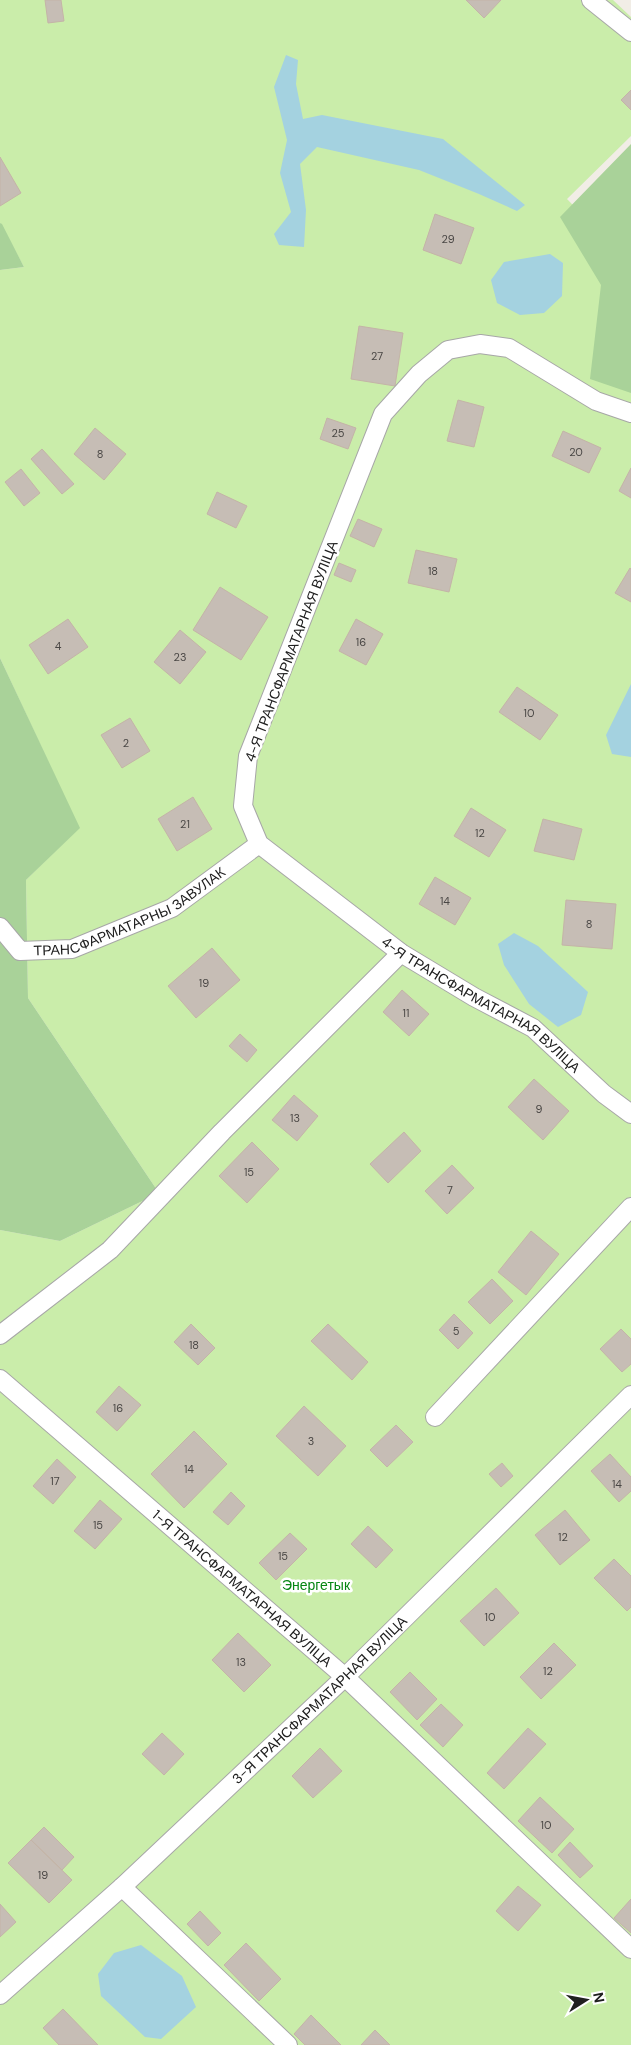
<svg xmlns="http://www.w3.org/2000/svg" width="631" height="2045" viewBox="0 0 631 2045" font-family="'DM Sans',sans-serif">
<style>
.grass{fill:#caedaa}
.forest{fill:#a9d299}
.water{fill:#a4d2e0}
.building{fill:#c6bdb5;stroke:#c4b4a7}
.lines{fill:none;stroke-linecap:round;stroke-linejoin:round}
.service-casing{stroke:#a7a7a7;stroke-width:20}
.service{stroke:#fff;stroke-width:18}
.labels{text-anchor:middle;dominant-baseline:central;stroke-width:5;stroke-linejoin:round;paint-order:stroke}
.number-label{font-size:11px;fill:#4a4745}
.street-label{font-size:14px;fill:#202020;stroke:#fff}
.park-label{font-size:14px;fill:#068613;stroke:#fff}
</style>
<rect width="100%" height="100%" fill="#f1ede6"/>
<path class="grass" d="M0,0H613L631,17V136L567,199L631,265V2045H0V1230L60,1241L159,1193L28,998L26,880L79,828L0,658V270L24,267L0,223Z"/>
<path class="forest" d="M631,144V393L590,379L601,285L560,217Z
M0,223L2,224L24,267L0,270Z
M0,658L80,828L26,880L28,998L159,1193L60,1241L0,1230Z"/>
<path class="water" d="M286,55L298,60L296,84L303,119L322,115L443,139L525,205L517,211L479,194L419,170L317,147L300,164L306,210L304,247L279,245L274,234L291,212L280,173L287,140L274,87Z
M550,254L563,263L562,296L544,313L520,315L497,303L491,280L504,262Z
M631,684V757L612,754L606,735Z
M514,933L538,946L588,992L581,1015L558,1027L529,1004L504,965L498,944Z
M141,1945L182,1976L196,2007L161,2039L145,2037L101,1996L98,1974L114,1953Z"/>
<path class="building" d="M45,0H61L64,21L48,23Z
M466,0H501L484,18Z
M631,90V110L621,100Z
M0,157L21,193L0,206Z
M435,214L474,228L461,264L423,250Z
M359,326L403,333L395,386L351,379Z
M458,400L484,407L474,447L447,441Z
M327,418L356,428L348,449L320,439Z
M95,428L126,454L104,480L74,454Z
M563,431L601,448L589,473L552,456Z
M42,449L74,484L62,494L31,459Z
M631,468V498L619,491Z
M21,469L40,493L24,506L5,482Z
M217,492L247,506L236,528L207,514Z
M358,519L382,529L374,547L350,536Z
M416,550L457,559L449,592L408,583Z
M339,563L356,570L351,582L334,575Z
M630,568L631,569V602L615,593Z
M220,587L268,617L241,660L193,630Z
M68,619L88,647L48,674L29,645Z
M356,619L383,634L366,665L339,651Z
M180,630L206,652L180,684L154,662Z
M517,687L558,715L540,740L499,712Z
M130,718L150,751L122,768L101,735Z
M193,797L212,829L177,851L158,819Z
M471,808L506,830L489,857L454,836Z
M543,819L582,829L574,860L534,851Z
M435,877L471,898L455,925L419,904Z
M566,900L616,904L612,949L562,945Z
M212,948L240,980L196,1018L168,986Z
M402,990L429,1014L409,1036L383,1012Z
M240,1034L257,1050L247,1062L229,1046Z
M534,1079L569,1111L543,1140L508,1107Z
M294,1095L318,1116L297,1141L272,1120Z
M404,1132L421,1151L388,1183L370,1164Z
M252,1142L279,1169L247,1203L219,1176Z
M452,1165L474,1188L447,1214L425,1191Z
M531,1231L559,1254L526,1295L498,1272Z
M492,1279L513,1301L490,1324L468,1302Z
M454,1314L473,1333L458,1349L439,1330Z
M191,1324L215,1348L198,1365L174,1342Z
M328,1324L368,1362L352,1380L311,1341Z
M621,1329L631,1339V1364L622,1372L600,1349Z
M119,1386L141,1405L117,1431L96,1412Z
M304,1406L346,1446L318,1476L276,1436Z
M396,1425L413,1442L387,1467L370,1450Z
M194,1431L227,1464L184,1508L151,1474Z
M610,1454L631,1477V1491L619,1502L591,1471Z
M57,1459L76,1477L53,1504L33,1486Z
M502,1463L513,1476L501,1487L489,1474Z
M231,1492L245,1506L228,1525L213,1512Z
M100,1500L122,1519L95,1549L74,1531Z
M565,1510L590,1540L560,1565L535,1535Z
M368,1526L393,1550L376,1568L351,1544Z
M290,1533L307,1549L276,1580L259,1563Z
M614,1559L631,1576V1607L627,1611L594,1578Z
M496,1588L519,1613L484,1646L460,1621Z
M238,1633L271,1665L244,1692L212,1660Z
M554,1643L576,1665L541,1699L520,1677Z
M410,1672L437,1699L417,1720L390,1692Z
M441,1704L463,1725L443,1747L420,1725Z
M528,1728L546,1744L504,1789L487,1773Z
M162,1733L184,1754L164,1775L142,1754Z
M320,1748L342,1771L313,1798L292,1776Z
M540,1797L574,1829L552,1853L518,1821Z
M44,1827L74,1857L62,1870L31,1840Z
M31,1840L72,1880L49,1903L8,1863Z
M570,1842L593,1866L580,1878L558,1855Z
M518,1886L541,1905L518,1931L496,1911Z
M631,1899V1933L614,1918Z
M0,1904L16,1922L0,1937Z
M200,1911L221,1933L208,1946L187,1924Z
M246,1943L281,1979L259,2001L224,1965Z
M63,2009L98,2045H59L43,2028Z
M311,2015L341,2045H305L294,2034Z
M375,2030L390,2045H361Z"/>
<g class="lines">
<defs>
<g id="service">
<path d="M591,0L631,32"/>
<path id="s1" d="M631,413L596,401L509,348L480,344L448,350L419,374L383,414L248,756L243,806L259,844L401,953L474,997L533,1028L604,1094L631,1114"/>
<path id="s2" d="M0,927L20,951L72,949L172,908L259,844"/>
<path d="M0,1335L110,1250L222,1132L401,953"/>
<path id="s3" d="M0,1379L345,1677L631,1949"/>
<path d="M435,1417L631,1207"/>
<path d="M122,1887L288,2045"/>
<path id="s4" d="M0,1995L122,1887L345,1677L631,1395"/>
</g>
</defs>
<use href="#service" class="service-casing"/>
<use href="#service" class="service"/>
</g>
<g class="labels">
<g class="number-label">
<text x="448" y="239">29</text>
<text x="377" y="356">27</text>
<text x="338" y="433">25</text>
<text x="576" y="452">20</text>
<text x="100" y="454">8</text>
<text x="433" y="571">18</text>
<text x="361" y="642">16</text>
<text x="58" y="646">4</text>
<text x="180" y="657">23</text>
<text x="529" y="713">10</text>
<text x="126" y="743">2</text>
<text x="185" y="824">21</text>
<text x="480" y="833">12</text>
<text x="445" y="901">14</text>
<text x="589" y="924">8</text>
<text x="204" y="983">19</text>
<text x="406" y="1013">11</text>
<text x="539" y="1109">9</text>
<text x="295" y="1118">13</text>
<text x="249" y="1172">15</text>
<text x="450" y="1190">7</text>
<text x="456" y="1331">5</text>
<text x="194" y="1345">18</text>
<text x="118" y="1408">16</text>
<text x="311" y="1441">3</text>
<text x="189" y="1469">14</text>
<text x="55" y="1481">17</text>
<text x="617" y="1484">14</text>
<text x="98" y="1525">15</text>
<text x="563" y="1537">12</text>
<text x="283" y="1556">15</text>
<text x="490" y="1617">10</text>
<text x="241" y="1662">13</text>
<text x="548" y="1671">12</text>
<text x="546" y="1825">10</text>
<text x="43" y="1875">19</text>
</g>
<g class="street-label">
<text transform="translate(291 651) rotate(-69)">4-Я ТРАНСФАРМАТАРНАЯ ВУЛІЦА</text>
<text stroke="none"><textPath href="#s2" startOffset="150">ТРАНСФАРМАТАРНЫ ЗАВУЛАК</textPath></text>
<text stroke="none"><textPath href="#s1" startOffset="1026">4-Я ТРАНСФАРМАТАРНАЯ ВУЛІЦА</textPath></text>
<text stroke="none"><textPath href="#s3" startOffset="320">1-Я ТРАНСФАРМАТАРНАЯ ВУЛІЦА</textPath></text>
<text stroke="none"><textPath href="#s4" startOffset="435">3-Я ТРАНСФАРМАТАРНАЯ ВУЛІЦА</textPath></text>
</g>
<g class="park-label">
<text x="316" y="1585">Энергетык</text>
</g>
</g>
<g transform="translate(586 2000) rotate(79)" stroke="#ffffff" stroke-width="4" paint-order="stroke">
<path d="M0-4L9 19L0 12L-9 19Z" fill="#202020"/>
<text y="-8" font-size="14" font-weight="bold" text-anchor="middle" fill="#202020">N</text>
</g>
</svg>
